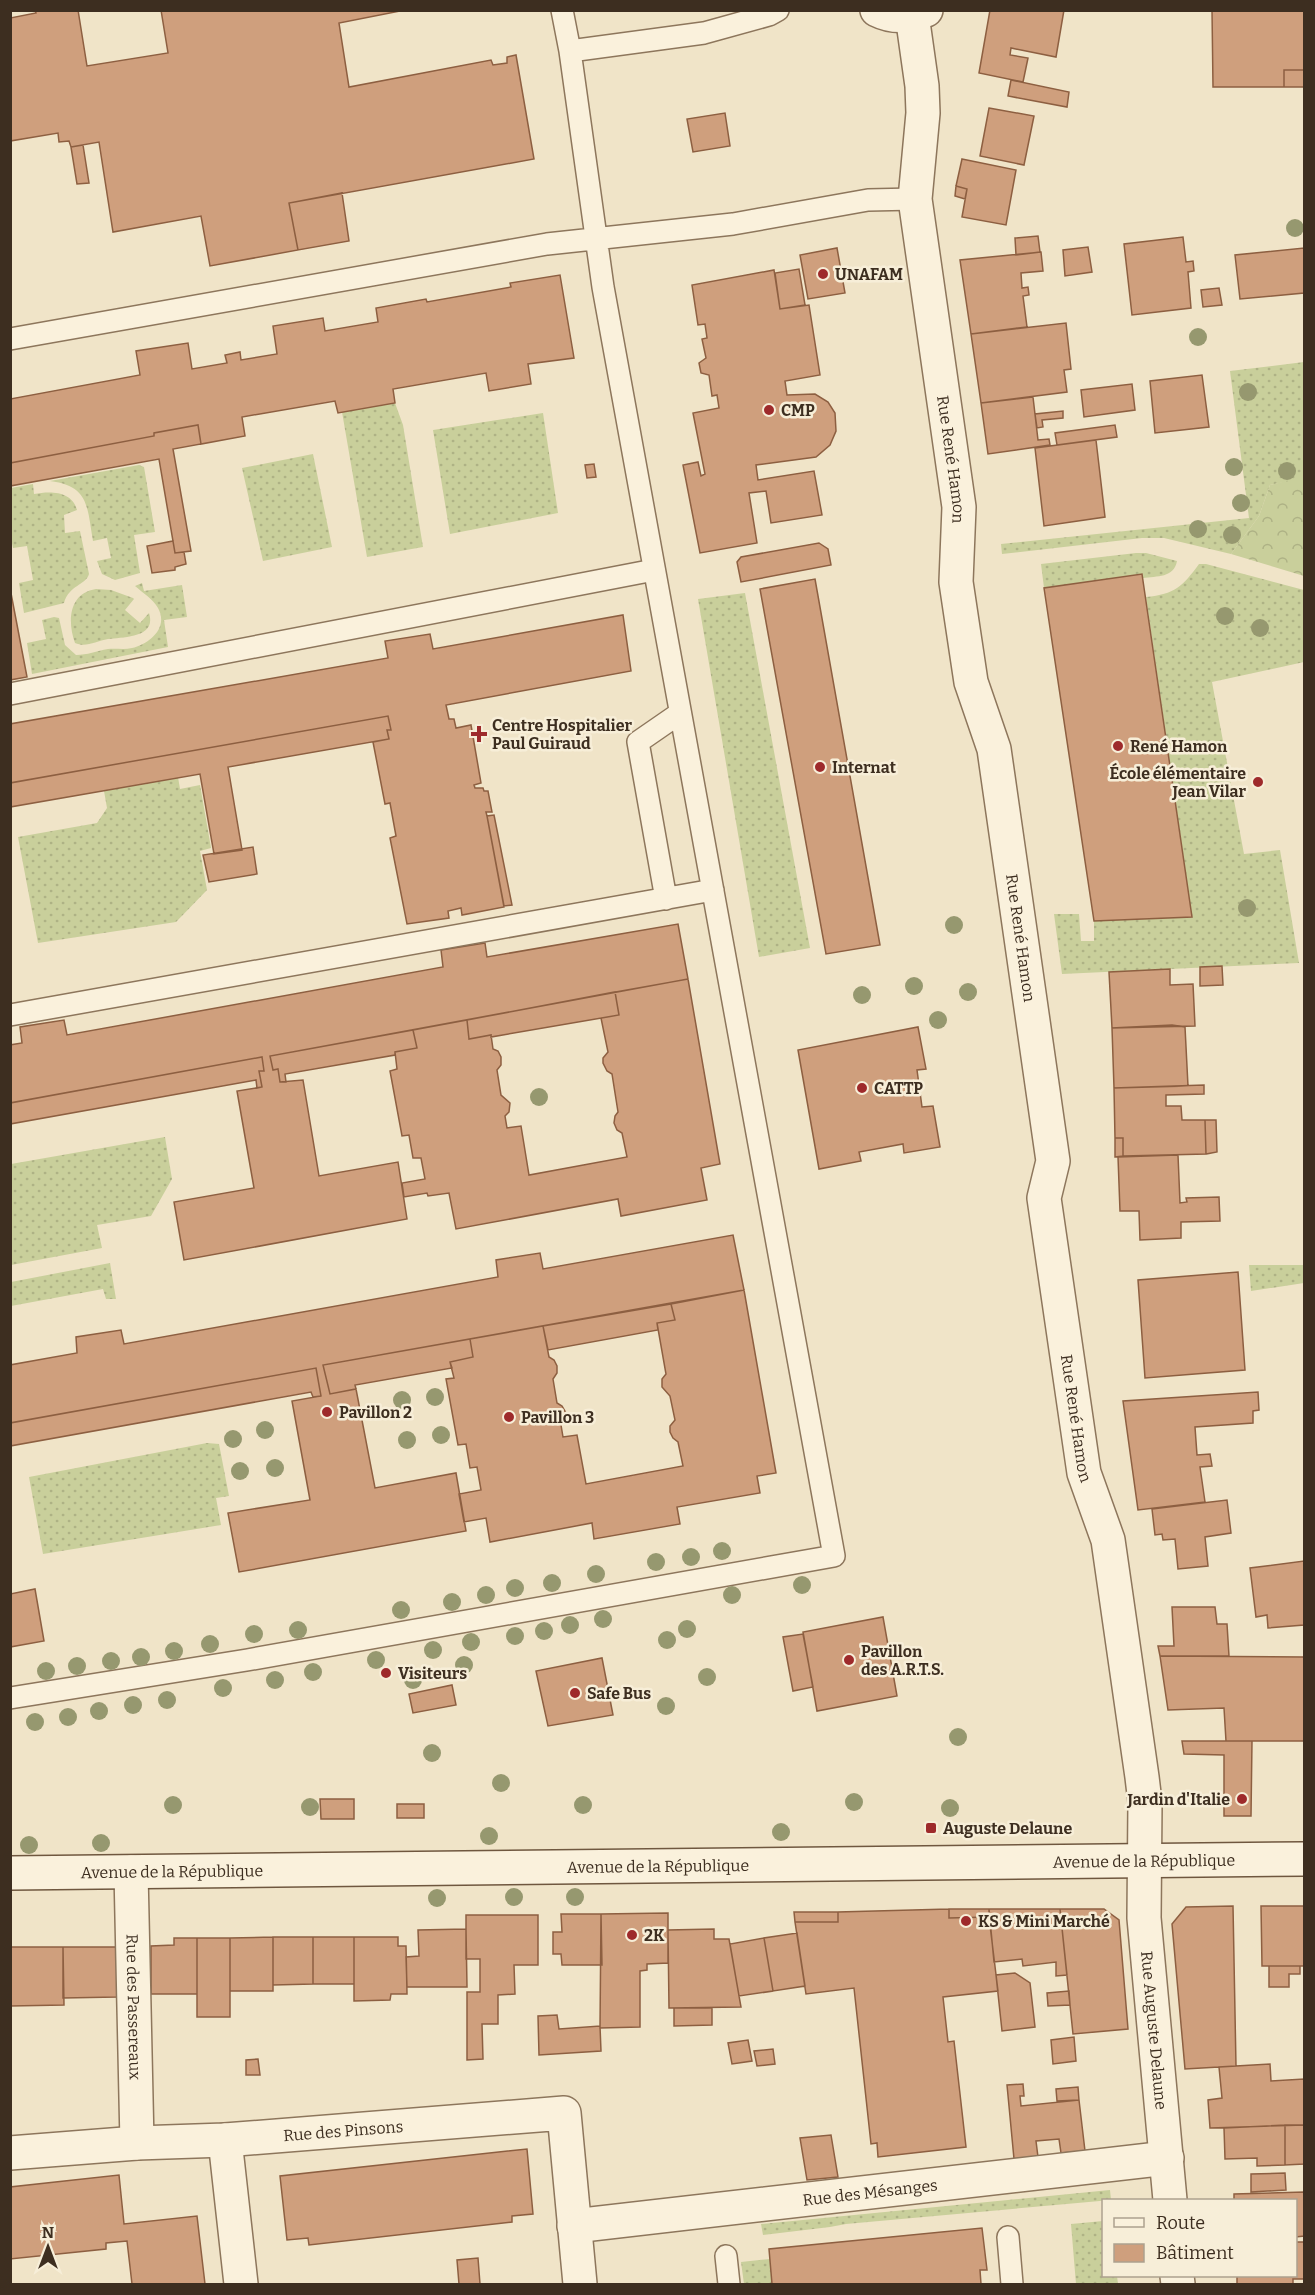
<svg xmlns="http://www.w3.org/2000/svg" width="1315" height="2295" viewBox="0 0 1315 2295" font-family="Bitter,serif">
<style>
.grass{fill:url(#grass-dots)}
.park{fill:url(#park-crowns)}
.building{fill:#cf9f7d;stroke:#8d5f41;stroke-width:1.5}
.lines{fill:none;stroke-linecap:round;stroke-linejoin:round}
.service-casing{stroke:#8d765c;stroke-width:24}
.minor-casing{stroke:#8d765c;stroke-width:36}
.secondary-casing{stroke:#6f573f;stroke-width:36}
.service{stroke:#faf1dc;stroke-width:21}
.minor{stroke:#faf1dc;stroke-width:33}
.secondary{stroke:#faf1dc;stroke-width:33}
.tree{fill:#96986f}
.poi-dot{fill:#9e2a2b;stroke:#f7eed8;stroke-width:2}
.labels{text-anchor:middle;dominant-baseline:central;stroke-width:5;stroke-linejoin:round;paint-order:stroke}
.poi-label{font-size:16px;font-weight:bold;fill:#3d2e20;stroke:#f7eed8;text-anchor:start}
.street-label{font-size:16px;fill:#3d2e20;stroke:#f7eed8}
</style>
<defs>
<pattern id="grass-dots" width="8" height="8" patternUnits="userSpaceOnUse" patternTransform="scale(1.5)"><rect width="8" height="8" fill="#c9cf9b"/><path d="M2 2h.1M6 6h.1" fill="none" stroke="#aeb285" stroke-width="1.8" stroke-linecap="round"/></pattern>
<pattern id="park-crowns" width="20" height="18" patternUnits="userSpaceOnUse" patternTransform="scale(1.5)"><rect width="20" height="18" fill="#c9cf9b"/><path d="M2 6a3 3 0 1 1 6 0M12 15a3 3 0 1 1 6 0" fill="none" stroke="#aeb285"/></pattern>
</defs>
<rect width="100%" height="100%" fill="#f0e4c8"/>
<path class="grass" d="M1304,362V478L1270,485L1259,516L1231,554L1164,538H1142L1002,554L1001,544L1249,518L1230,371Z
M395,403L403,425L423,547L367,557L342,412Z
M543,413L558,513L450,534L433,430Z
M313,454L332,547L263,561L242,468Z
M139,465L144,467L155,532L134,535L140,573L115,580L102,574L97,561L111,558L107,538L93,541C87,508 90,486 50,481Z
M33,484L34,494C51,491 72,491 77,510L64,515L65,533L80,531L89,574C86,585 69,585 64,603L24,613L19,583L33,580L27,546L13,548L10,534L11,488Z
M1136,553H1146L1177,561C1174,578 1157,576 1143,578L1142,574L1044,588L1041,564Z
M1199,564H1206L1304,590V662L1212,682L1244,854L1280,850L1299,963L1062,974L1054,914H1079L1081,941H1094V921L1192,917L1146,597C1175,594 1182,587 1199,564Z
M142,583L144,591L182,585L187,617L164,620L168,647L32,674L27,643L46,639L42,620L54,617L59,618L65,645L76,655C87,655 97,651 108,649C116,648 124,650 132,648C149,644 169,628 158,608C153,599 143,593 135,586Z
M96,589L111,590L133,598L134,599L125,610L140,623L149,613C157,638 123,637 108,639C96,641 86,648 75,643C67,621 69,593 96,589Z
M745,593L810,948L759,957L698,599Z
M178,777L180,789L200,785L211,848L200,851L207,890L176,922L38,943L18,837L97,823L107,808L104,791Z
M165,1137L172,1179L151,1216L97,1225L102,1248L11,1265V1164Z
M110,1263L116,1299H106L103,1289L11,1306V1282Z
M1249,1265H1304V1283L1251,1291Z
M207,1443L219,1444L229,1496L216,1498L221,1525L43,1554L29,1477Z
M1110,2190L1111,2200L846,2224L830,2227L763,2235L761,2224Z
M1103,2221L1104,2276H1117L1118,2284H1076L1071,2224Z
M770,2259L772,2284H744L741,2262Z"/>
<path class="park" d="M1302,477L1304,478V576L1231,554L1259,516L1270,485Z"/>
<path class="building" d="M35,10H78L87,66L168,53L161,10H405L339,23L349,87L491,60L493,65L507,63V57L516,55L534,159L289,203L298,250L210,266L201,216L113,232L99,142L71,147L69,141L59,142L58,133L10,141V18L36,13Z
M990,10H1064L1056,57L1011,48L1010,55L1028,58L1023,82L979,73Z
M1212,10H1304V70H1284V87H1213Z
M1284,70H1304V87H1284Z
M1011,80L1069,92L1067,107L1008,96Z
M989,108L1034,116L1024,165L980,156Z
M725,113L730,146L693,152L687,119Z
M83,145L89,183L77,184L71,147Z
M962,159L1016,170L1006,225L962,217L967,189L956,186Z
M956,186L967,189L965,199L955,196Z
M342,193L349,241L298,250L289,203Z
M1038,236L1040,252L1016,255L1015,238Z
M1183,237L1186,262L1193,261L1194,271L1188,272L1191,308L1132,315L1124,244Z
M1088,247L1092,272L1065,276L1063,250Z
M837,248L845,293L808,299L800,255Z
M1304,248V293L1240,299L1235,255Z
M1041,252L1043,271L1021,273L1022,288L1028,287L1029,295L1023,296L1027,327L971,334L960,260Z
M799,269L805,305L780,309L775,273Z
M774,270L780,309L809,305L820,375L785,381L787,395L815,394L828,402L835,413L836,431L830,445L816,457L756,465L758,480L814,471L822,515L771,523L766,491L749,493L757,543L700,553L683,465L698,462L701,476L705,474L693,413L719,408L717,395L712,396L709,375L701,373L699,363L706,358L702,339L707,338L705,324L698,325L692,285Z
M560,275L574,358L528,364L531,384L489,391L486,373L393,389L395,403L338,413L335,401L242,417L245,436L201,444L198,425L154,433V436L10,463V399L140,375L136,351L188,343L192,369L227,363L225,355L240,352L241,360L277,354L273,326L323,318L325,331L378,322L376,308L426,299L427,302L511,287L510,283Z
M1219,288L1222,305L1203,307L1201,290Z
M1066,323L1071,369L1064,370L1067,392L981,403L971,334Z
M1202,375L1209,427L1155,433L1150,381Z
M1132,384L1135,410L1084,417L1081,390Z
M1033,397L1038,440L1049,439L1050,445L988,454L981,403Z
M1063,411V418L1042,420L1043,427L1037,428L1035,414Z
M198,425L201,444L173,449L191,551L175,553L159,459L10,486V463L154,436V433Z
M1115,425L1117,437L1057,445L1055,433Z
M1096,440L1105,517L1044,526L1035,448Z
M594,464L596,477L587,478L585,465Z
M173,541L175,553L184,552L186,564L175,567V570L152,573L147,546Z
M819,543L828,549L831,565L741,582L737,562L741,557Z
M1142,574L1192,917L1094,921L1044,588Z
M815,579L880,945L826,954L760,589Z
M10,588L27,677L10,680Z
M623,615L631,671L446,705L449,719H454L456,728L471,725L481,783L474,785L475,788H483L484,791H488L492,812H486L487,816L504,907L462,915L461,908L448,911L449,918L407,924L390,838L396,836L390,803L385,804L373,742L389,739L387,730H391L388,716L10,783V724L388,658L385,641L430,634L433,649Z
M388,716L391,730H387L389,739L228,767L242,850L214,854L200,774L10,807V783Z
M494,815L512,905L504,906L487,816Z
M253,847L257,874L209,882L203,855Z
M678,924L688,979L270,1056L273,1070L278,1069L280,1082L303,1080L319,1176L398,1162L407,1219L184,1260L174,1202L254,1188L237,1091L262,1087L259,1071H264L262,1057L10,1103V1045L22,1043L20,1027L64,1020L67,1035L443,967L441,950L485,943L487,957Z
M1222,966L1223,985L1200,986V967Z
M1170,969V985L1193,984L1195,1026L1112,1028L1109,972Z
M688,979L720,1164L701,1168L707,1200L621,1216L618,1199L456,1229L449,1193L428,1196L427,1193L404,1197L402,1183L425,1179L421,1158H413L409,1135L402,1136L390,1071L397,1069L395,1052L417,1048L413,1030L467,1020L469,1039L491,1035L493,1049L498,1051L501,1057V1065L497,1070L501,1095L510,1103L509,1112L505,1116L507,1128L521,1126L529,1175L627,1157L622,1133L617,1130L614,1123L615,1116L618,1112L612,1074L607,1071L603,1063V1058L608,1052L601,1018L619,1015L615,992Z
M615,992L619,1015L491,1037V1035L469,1039L467,1020Z
M1172,1025L1185,1027L1188,1086L1114,1088L1112,1028Z
M918,1027L926,1069L917,1070L922,1107L933,1106L940,1147L904,1153L903,1144L859,1152L861,1161L819,1169L798,1050Z
M413,1030L417,1048L395,1052V1055L285,1074L286,1082H280L278,1069L273,1070L270,1056Z
M262,1057L264,1071H259L262,1087L257,1088L256,1080L10,1124V1103Z
M1204,1085V1094L1166,1095V1106H1181L1182,1120H1205L1206,1154L1123,1156V1138H1115L1114,1088Z
M1205,1120H1216L1217,1152L1206,1154Z
M1115,1138H1123V1156L1115,1157Z
M1178,1155L1180,1203L1187,1202L1186,1198L1219,1197L1220,1221L1181,1222V1238L1140,1240L1139,1211H1120L1118,1157Z
M733,1235L744,1290L323,1365L330,1394L356,1389L375,1488L456,1473L466,1531L239,1572L228,1513L310,1500L292,1401L321,1396L316,1368L10,1423V1365L77,1353L76,1337L121,1330L124,1344L498,1277L496,1260L540,1253L543,1269Z
M1238,1272L1245,1370L1145,1378L1138,1280Z
M744,1290L776,1473L757,1476L760,1493L677,1507L680,1524L594,1539L592,1523L490,1542L486,1518L464,1522L459,1494L481,1490L477,1467L470,1468L466,1444L458,1445L446,1379L454,1378L450,1362L473,1357L470,1339L543,1326L549,1357L554,1360L557,1366V1373L553,1379L557,1403L562,1406L566,1413L565,1419L561,1425L563,1437L577,1435L586,1484L683,1466L678,1442L673,1438L670,1432V1426L675,1420L670,1396L662,1387V1379L666,1374L657,1323L675,1320L671,1304Z
M671,1304L675,1320L657,1323L658,1330L548,1350L543,1326Z
M470,1339L473,1357L450,1362L452,1368L355,1385L356,1389L330,1394L323,1365Z
M316,1368L321,1396L313,1397L311,1392L10,1446V1423Z
M1258,1392L1259,1410L1253,1411V1423L1195,1427L1197,1455L1210,1454L1212,1466L1200,1467L1205,1502L1138,1510L1123,1401Z
M1227,1500L1231,1533L1205,1537L1208,1566L1178,1569L1175,1539L1163,1540L1162,1534L1155,1535L1152,1509Z
M1304,1561V1625L1268,1628L1267,1615L1256,1617L1250,1568Z
M35,1589L44,1641L10,1647V1594Z
M1172,1607H1215L1217,1624H1227L1229,1656H1160L1158,1646H1174Z
M883,1617L897,1696L817,1711L803,1632Z
M803,1634L813,1687L793,1691L783,1637Z
M1160,1656L1304,1657V1741H1226L1224,1708L1168,1710Z
M602,1658L613,1715L548,1726L536,1671Z
M452,1685L456,1705L413,1713L409,1694Z
M1182,1741H1252L1251,1816H1224V1755L1184,1754Z
M320,1799H354V1819H321Z
M397,1804H424V1818H397Z
M1233,1906L1236,2066L1185,2069L1172,1924L1186,1907Z
M1261,1906H1304V1966H1262Z
M949,1909V1918L989,1917L998,1991L943,1997L948,2042L954,2041L966,2147L878,2157L877,2143L871,2144L854,1988L806,1994L795,1922H838V1912Z
M949,1909H989V1917L949,1918Z
M989,1909H1060L1067,1975L1056,1976V1962L1023,1966L1022,1959L994,1962Z
M1060,1909H1104L1119,1920L1128,2029L1073,2034Z
M794,1912H838V1922H795Z
M668,1913V1963L647,1964V1970L640,1971V2027L600,2028L601,1914Z
M561,1914H601L602,1965H562L561,1954H553V1932H562Z
M466,1915H538V1965H514L515,1994L498,1995V2024H482L483,2059L467,2060V1992H480V1959H466Z
M466,1929L467,1987H407L406,1957L419,1956L418,1930Z
M714,1929V1939H729L741,2007L669,2008L668,1930Z
M797,1933L805,1986L773,1991L764,1938Z
M273,1937H313V1984L273,1985Z
M273,1937V1991H230V1938Z
M313,1937H354V1984H313Z
M354,1937H398V1946H406L407,1994H391L390,2000L354,2001Z
M174,1938H197V1994H151V1946L174,1945Z
M197,1938H230V2017H197Z
M764,1938L773,1991L739,1996L730,1944Z
M10,1947H63L64,2005L10,2006Z
M63,1947H117V1997L63,1998Z
M1269,1966H1300V1974H1289V1987H1269Z
M1015,1973L1030,1983L1035,2027L1002,2031L996,1975Z
M1069,1991L1070,2005L1048,2006L1047,1993Z
M674,2008H712V2025L674,2026Z
M557,2015L559,2029L600,2026L601,2051L539,2055L538,2016Z
M1074,2037L1076,2061L1053,2064L1051,2040Z
M748,2040L752,2061L732,2064L728,2043Z
M773,2049L775,2064L757,2066L754,2051Z
M258,2059L260,2075H246V2060Z
M1270,2064L1271,2081L1304,2079V2125L1210,2128L1208,2100L1222,2098L1219,2067Z
M1023,2084L1024,2096H1020L1021,2106L1079,2100L1085,2151L1061,2153L1059,2139L1036,2141L1038,2157L1014,2159L1007,2085Z
M1078,2087L1079,2100L1057,2101L1056,2089Z
M1285,2125V2165L1257,2166V2158L1225,2159L1224,2128Z
M1285,2125H1304V2164L1285,2165Z
M831,2135L838,2177L807,2180L800,2138Z
M527,2149L533,2214L512,2216V2222L309,2245L308,2238L287,2240L280,2176Z
M1285,2173L1286,2190L1251,2192V2174Z
M119,2175L124,2224L197,2216L205,2284H132L127,2241L106,2243V2249L10,2259V2187Z
M1304,2192V2236L1296,2237V2200H1234V2194Z
M982,2228L987,2270H980L981,2284H772L769,2249Z
M1296,2242H1304V2279H1293V2284H1237V2276H1296Z
M478,2258L480,2284H459L457,2260Z"/>
<g class="lines">
<defs>
<path id="service" d="M562,10L570,51
M10,339L547,244L733,224L868,200L915,199
M10,694L654,570
M666,899L638,742L680,713
M10,1015L713,890
M10,1698L247,1660L834,1556L603,287L570,51L704,33L769,15L778,10
M1008,2237L1012,2284
M726,2256L729,2284"/>
<g id="minor">
<path d="M877,10C893,18 909,17 926,10"/>
<path id="s1" d="M912,15L922,86L923,113L915,199L959,507L956,582L971,682L994,749L1053,1161L1044,1198L1084,1473L1108,1540L1142,1777L1145,1802L1144,1918L1170,2200"/>
<path id="s2" d="M131,1872L137,2143"/>
<path d="M225,2140L241,2284"/>
<path id="s3" d="M10,2153L137,2143L225,2140L564,2113L580,2284"/>
<path id="s4" d="M574,2226L1167,2158"/>
<path d="M1177,2276L1178,2284"/>
</g>
<g id="secondary">
<path id="s5" d="M10,1873L1304,1859"/>
</g>
</defs>
<use href="#service" class="service-casing"/>
<use href="#minor" class="minor-casing"/>
<use href="#secondary" class="secondary-casing"/>
<use href="#service" class="service"/>
<use href="#minor" class="minor"/>
<use href="#secondary" class="secondary"/>
</g>
<g class="tree">
<circle cx="1295" cy="228" r="9"/>
<circle cx="1198" cy="337" r="9"/>
<circle cx="1248" cy="392" r="9"/>
<circle cx="1234" cy="467" r="9"/>
<circle cx="1287" cy="471" r="9"/>
<circle cx="1241" cy="503" r="9"/>
<circle cx="1198" cy="529" r="9"/>
<circle cx="1232" cy="535" r="9"/>
<circle cx="1225" cy="616" r="9"/>
<circle cx="1260" cy="628" r="9"/>
<circle cx="1247" cy="908" r="9"/>
<circle cx="954" cy="925" r="9"/>
<circle cx="914" cy="986" r="9"/>
<circle cx="968" cy="992" r="9"/>
<circle cx="862" cy="995" r="9"/>
<circle cx="938" cy="1020" r="9"/>
<circle cx="539" cy="1097" r="9"/>
<circle cx="435" cy="1397" r="9"/>
<circle cx="402" cy="1400" r="9"/>
<circle cx="265" cy="1430" r="9"/>
<circle cx="441" cy="1435" r="9"/>
<circle cx="233" cy="1439" r="9"/>
<circle cx="407" cy="1440" r="9"/>
<circle cx="275" cy="1468" r="9"/>
<circle cx="240" cy="1471" r="9"/>
<circle cx="722" cy="1551" r="9"/>
<circle cx="691" cy="1557" r="9"/>
<circle cx="656" cy="1562" r="9"/>
<circle cx="596" cy="1574" r="9"/>
<circle cx="552" cy="1583" r="9"/>
<circle cx="802" cy="1585" r="9"/>
<circle cx="515" cy="1588" r="9"/>
<circle cx="486" cy="1595" r="9"/>
<circle cx="732" cy="1595" r="9"/>
<circle cx="452" cy="1602" r="9"/>
<circle cx="401" cy="1610" r="9"/>
<circle cx="603" cy="1619" r="9"/>
<circle cx="570" cy="1625" r="9"/>
<circle cx="687" cy="1629" r="9"/>
<circle cx="298" cy="1630" r="9"/>
<circle cx="544" cy="1631" r="9"/>
<circle cx="254" cy="1634" r="9"/>
<circle cx="515" cy="1636" r="9"/>
<circle cx="667" cy="1640" r="9"/>
<circle cx="471" cy="1642" r="9"/>
<circle cx="210" cy="1644" r="9"/>
<circle cx="433" cy="1650" r="9"/>
<circle cx="174" cy="1651" r="9"/>
<circle cx="141" cy="1657" r="9"/>
<circle cx="376" cy="1660" r="9"/>
<circle cx="111" cy="1661" r="9"/>
<circle cx="464" cy="1665" r="9"/>
<circle cx="77" cy="1666" r="9"/>
<circle cx="46" cy="1671" r="9"/>
<circle cx="313" cy="1672" r="9"/>
<circle cx="707" cy="1677" r="9"/>
<circle cx="275" cy="1680" r="9"/>
<circle cx="413" cy="1680" r="9"/>
<circle cx="223" cy="1688" r="9"/>
<circle cx="167" cy="1700" r="9"/>
<circle cx="133" cy="1705" r="9"/>
<circle cx="666" cy="1706" r="9"/>
<circle cx="99" cy="1711" r="9"/>
<circle cx="68" cy="1717" r="9"/>
<circle cx="35" cy="1722" r="9"/>
<circle cx="958" cy="1737" r="9"/>
<circle cx="432" cy="1753" r="9"/>
<circle cx="501" cy="1783" r="9"/>
<circle cx="854" cy="1802" r="9"/>
<circle cx="173" cy="1805" r="9"/>
<circle cx="583" cy="1805" r="9"/>
<circle cx="310" cy="1807" r="9"/>
<circle cx="950" cy="1808" r="9"/>
<circle cx="781" cy="1832" r="9"/>
<circle cx="489" cy="1836" r="9"/>
<circle cx="101" cy="1843" r="9"/>
<circle cx="29" cy="1845" r="9"/>
<circle cx="514" cy="1897" r="9"/>
<circle cx="575" cy="1897" r="9"/>
<circle cx="437" cy="1898" r="9"/>
</g>
<g class="poi-dot">
<circle cx="823" cy="274" r="6"/>
<circle cx="769" cy="410" r="6"/>
<path d="M476 725h6v6h6v6h-6v6h-6v-6h-6v-6h6z"/>
<circle cx="1118" cy="746" r="6"/>
<circle cx="820" cy="767" r="6"/>
<circle cx="1258" cy="782" r="6"/>
<circle cx="862" cy="1088" r="6"/>
<circle cx="327" cy="1412" r="6"/>
<circle cx="509" cy="1417" r="6"/>
<circle cx="849" cy="1660" r="6"/>
<circle cx="386" cy="1673" r="6"/>
<circle cx="575" cy="1693" r="6"/>
<circle cx="1242" cy="1799" r="6"/>
<rect x="925" y="1822" width="12" height="12" rx="3"/>
<circle cx="966" cy="1921" r="6"/>
<circle cx="632" cy="1935" r="6"/>
</g>
<g class="labels">
<g class="poi-label">
<text x="835" y="274">UNAFAM</text>
<text x="781" y="410">CMP</text>
<text x="492" y="725">Centre Hospitalier<tspan x="492" dy="18">Paul Guiraud</tspan></text>
<text x="1130" y="746">René Hamon</text>
<text x="832" y="767">Internat</text>
<text x="1246" y="773" text-anchor="end">École élémentaire<tspan x="1246" dy="18">Jean Vilar</tspan></text>
<text x="874" y="1088">CATTP</text>
<text x="339" y="1412">Pavillon 2</text>
<text x="521" y="1417">Pavillon 3</text>
<text x="861" y="1651">Pavillon<tspan x="861" dy="18">des A.R.T.S.</tspan></text>
<text x="398" y="1673">Visiteurs</text>
<text x="587" y="1693">Safe Bus</text>
<text x="1230" y="1799" text-anchor="end">Jardin d'Italie</text>
<text x="943" y="1828">Auguste Delaune</text>
<text x="978" y="1921">KS &amp; Mini Marché</text>
<text x="644" y="1935">2K</text>
</g>
<g class="street-label">
<text stroke="none"><textPath href="#s1" startOffset="448">Rue René Hamon</textPath></text>
<text stroke="none"><textPath href="#s1" startOffset="934">Rue René Hamon</textPath></text>
<text stroke="none"><textPath href="#s1" startOffset="1420">Rue René Hamon</textPath></text>
<text stroke="none"><textPath href="#s5" startOffset="1134">Avenue de la République</textPath></text>
<text stroke="none"><textPath href="#s5" startOffset="648">Avenue de la République</textPath></text>
<text stroke="none"><textPath href="#s5" startOffset="162">Avenue de la République</textPath></text>
<text stroke="none"><textPath href="#s2" startOffset="135">Rue des Passereaux</textPath></text>
<text stroke="none"><textPath href="#s1" startOffset="2040">Rue Auguste Delaune</textPath></text>
<text stroke="none"><textPath href="#s3" startOffset="334">Rue des Pinsons</textPath></text>
<text stroke="none"><textPath href="#s4" startOffset="298">Rue des Mésanges</textPath></text>
</g>
</g>
<rect width="1315" height="2295" fill="none" stroke="#3d2e20" stroke-width="24"/>
<rect x="1102" y="2199" width="195" height="78" fill="#f7eed8" stroke="#ada18e" stroke-width="1.5"/>
<rect x="1114" y="2218" width="30" height="9" fill="#faf1dc" stroke="#ada18e" stroke-width="1.5"/>
<text x="1156" y="2229" font-size="18" fill="#3d2e20">Route</text>
<rect x="1114" y="2244" width="30" height="18" fill="#cf9f7d" stroke="#ada18e" stroke-width="1.5"/>
<text x="1156" y="2259" font-size="18" fill="#3d2e20">Bâtiment</text>
<g transform="translate(48 2247)" stroke="#f7eed8" stroke-width="4.5" paint-order="stroke">
<path d="M0-4.5L10 22L0 15L-10 22Z" fill="#3d2e20"/>
<text y="-9" font-size="16" font-weight="bold" text-anchor="middle" fill="#3d2e20">N</text>
</g>
</svg>
